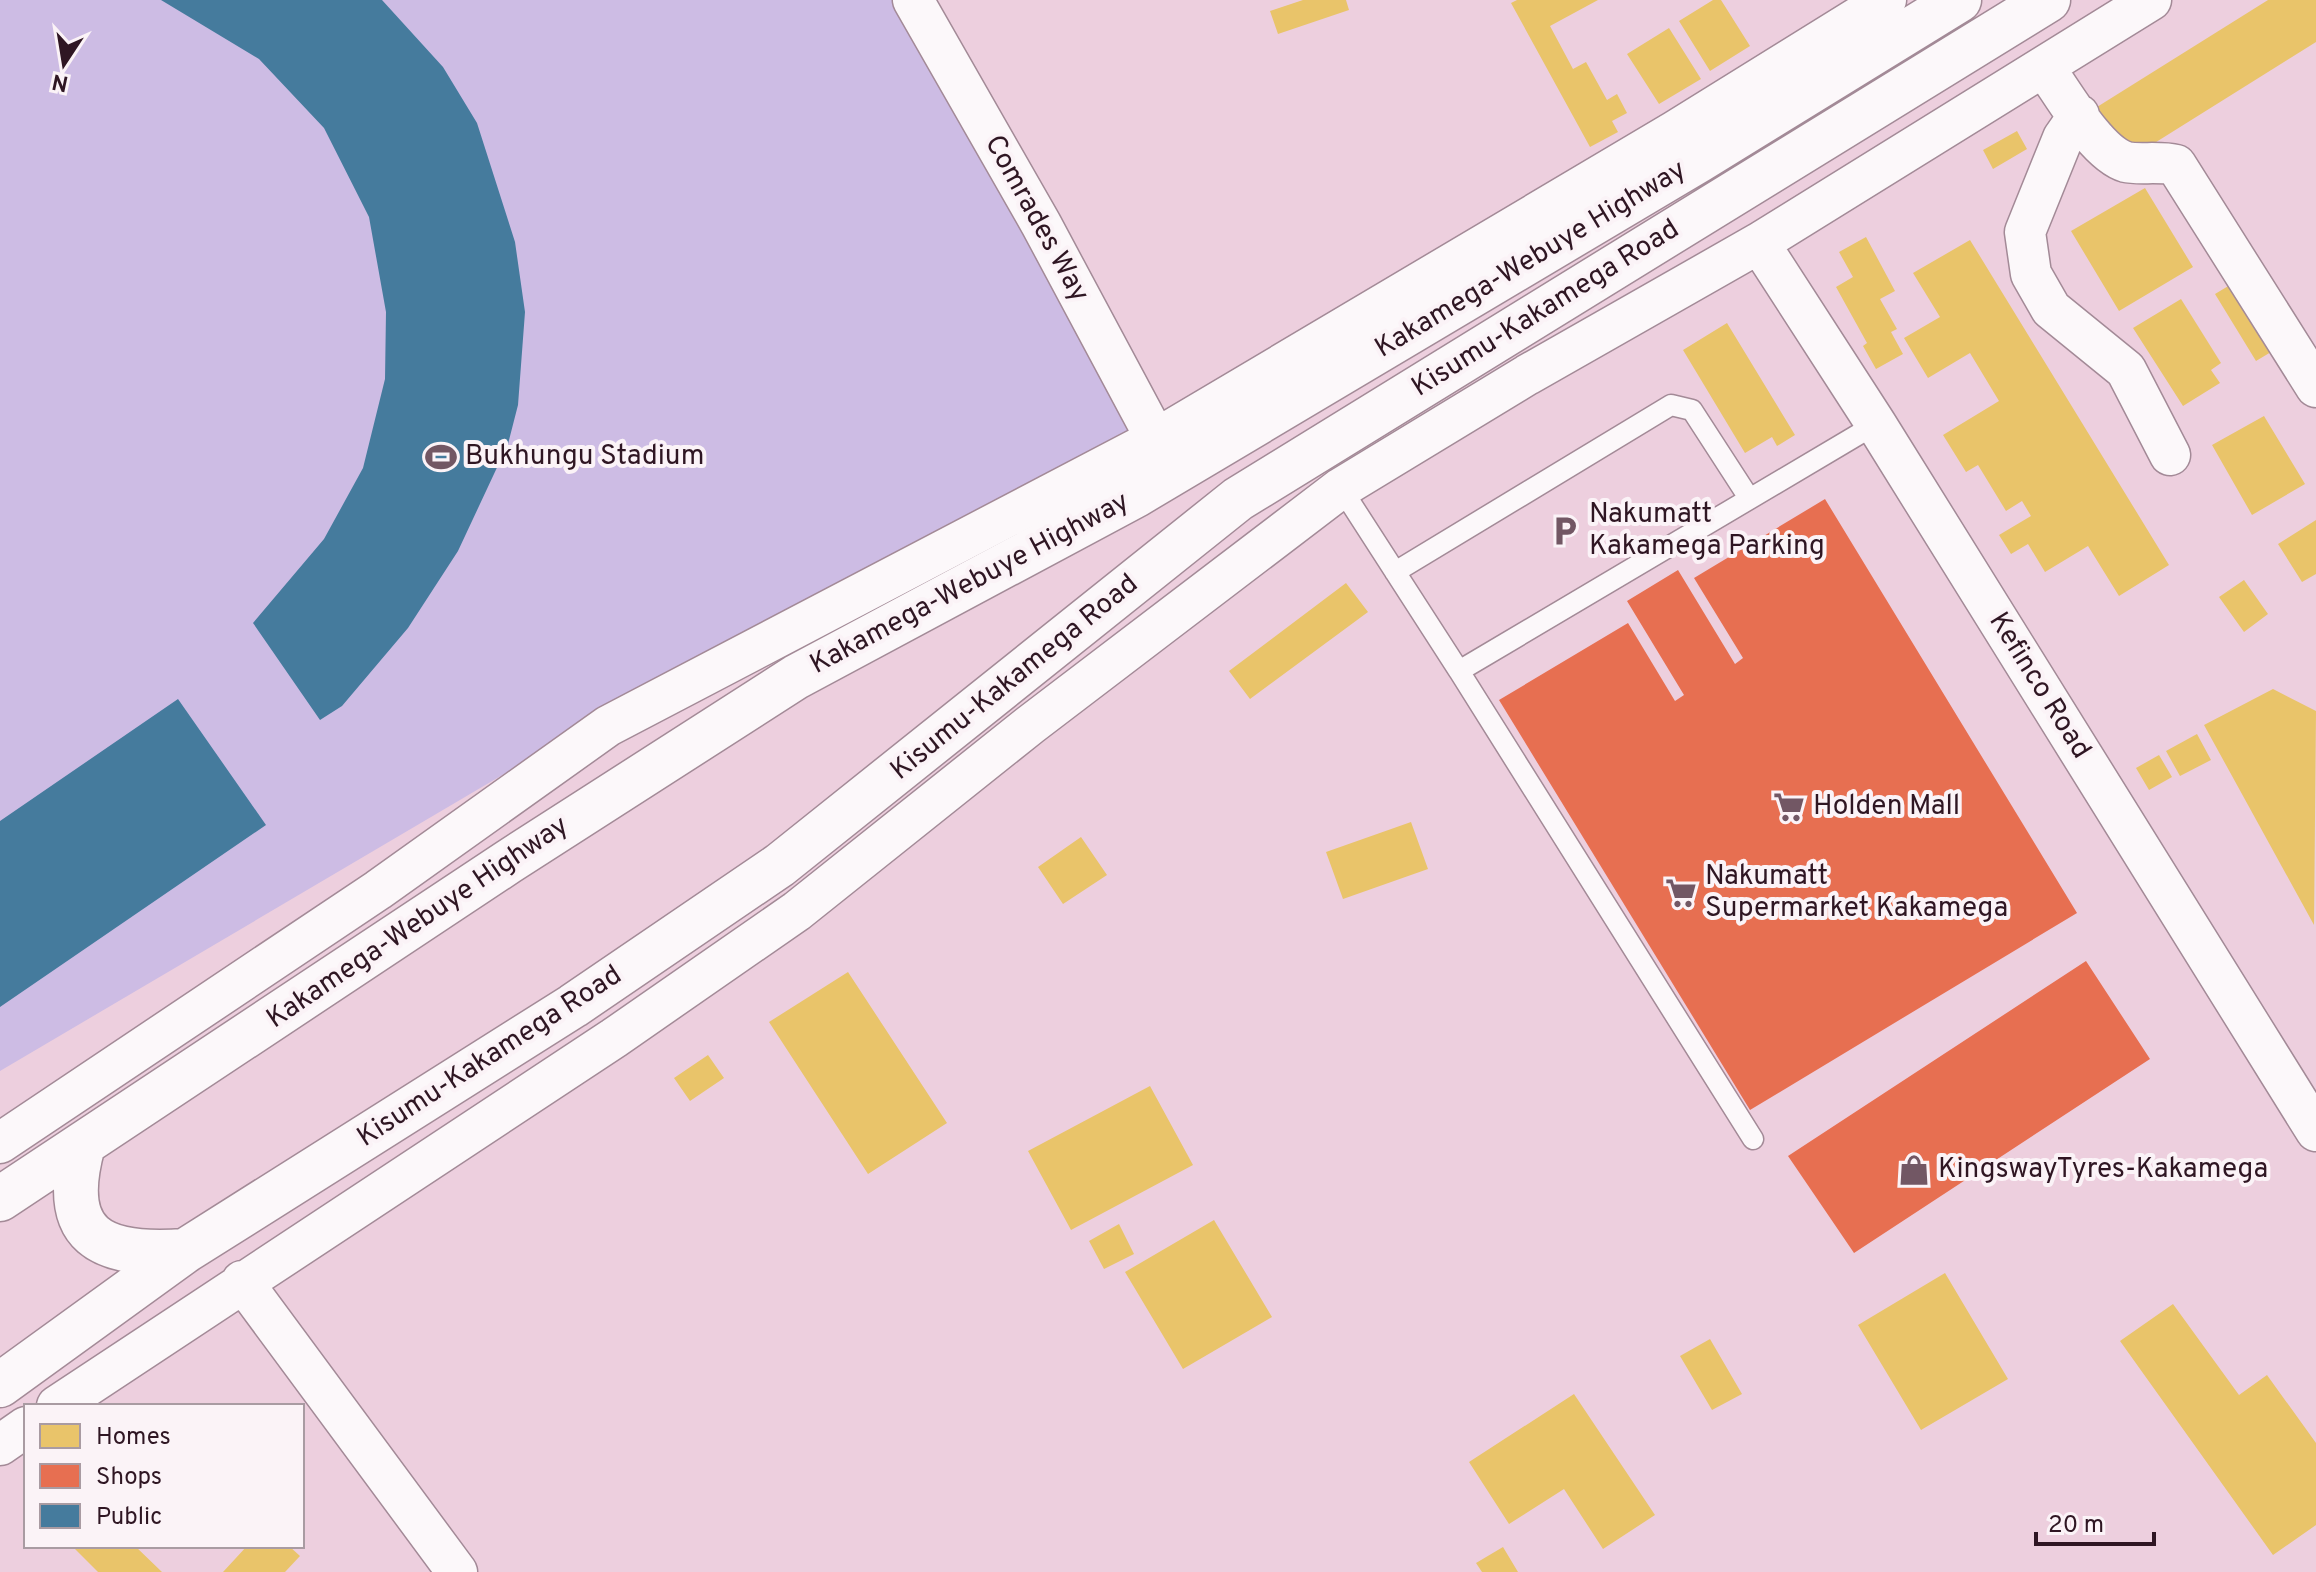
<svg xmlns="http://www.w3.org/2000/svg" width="2316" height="1572" viewBox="0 0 2316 1572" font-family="Overpass,sans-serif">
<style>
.green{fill:#cdbce4}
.homes{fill:#e9c46a}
.shops{fill:#e76f51}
.public{fill:#457b9d}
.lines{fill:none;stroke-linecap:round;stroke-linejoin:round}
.service-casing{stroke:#a38a97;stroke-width:23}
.minor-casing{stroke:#a38a97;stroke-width:43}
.trunk-casing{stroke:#a38a97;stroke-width:47}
.service{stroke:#fcf8fa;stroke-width:20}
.minor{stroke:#fcf8fa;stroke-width:40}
.trunk{stroke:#fcf8fa;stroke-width:44}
.labels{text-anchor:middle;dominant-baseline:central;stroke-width:8;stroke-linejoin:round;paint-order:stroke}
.street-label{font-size:28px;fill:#2f1623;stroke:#fbf3f7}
.poi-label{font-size:28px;fill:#2f1623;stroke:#fbf3f7;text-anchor:start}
</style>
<rect width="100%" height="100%" fill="#edcfde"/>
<path class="green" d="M0,0H908L1163,415L599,718L0,1071Z"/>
<path class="homes" d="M1303,0H1346L1349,10L1278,34L1270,11Z
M1517,0H1598L1550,26L1573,69L1586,62L1607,100L1617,94L1627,113L1612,121L1618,132L1590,147L1511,3Z
M1713,0H1721L1750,46L1710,71L1679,21Z
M2268,0H2316V42L2129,159L2097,107Z
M1669,28L1701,79L1659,104L1627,54Z
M2017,131L2027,149L1993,169L1983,150Z
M2145,188L2193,267L2119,311L2071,231Z
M1866,237L1895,291L1880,299L1897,329L1891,332L1903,354L1876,369L1863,346L1867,343L1836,287L1853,277L1839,252Z
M1970,240L2169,565L2119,596L2088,546L2045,572L2028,544L2011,554L1999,535L2031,516L2022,501L2006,511L1978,465L1966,472L1943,435L1999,401L1970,353L1928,378L1904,338L1940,317L1913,273Z
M2240,279L2281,346L2256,361L2215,294Z
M2181,299L2221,363L2211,370L2220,383L2183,406L2133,328Z
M1727,323L1795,435L1777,446L1772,437L1745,453L1683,350Z
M2264,416L2305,484L2252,515L2212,445Z
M2316,520V574L2302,582L2278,544Z
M2244,580L2268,614L2244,632L2219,597Z
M1346,583L1368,612L1250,699L1229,671Z
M2273,689L2316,711L2314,925L2204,725Z
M2197,734L2211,760L2180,776L2166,751Z
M2159,755L2172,777L2149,790L2136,768Z
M1411,822L1428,869L1343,899L1326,852Z
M1081,837L1107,875L1063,904L1038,867Z
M848,972L947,1123L868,1174L769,1022Z
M708,1055L724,1078L690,1101L674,1078Z
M1150,1086L1193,1165L1071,1230L1028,1151Z
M1214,1220L1272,1317L1183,1369L1125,1272Z
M1119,1224L1134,1254L1104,1269L1089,1241Z
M1945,1273L2008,1379L1921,1430L1858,1325Z
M2173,1304L2239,1395L2267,1375L2316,1443V1525L2273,1555L2120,1341Z
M1710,1339L1742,1394L1712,1410L1680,1356Z
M1574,1394L1655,1515L1603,1549L1564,1489L1509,1524L1469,1462Z
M72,1546H135L162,1572H98Z
M247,1546H289L300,1556L285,1572H223Z
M1503,1547L1518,1572H1482L1476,1563Z"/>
<path class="shops" d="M1825,499L2077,913L1750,1110L1499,700L1628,623L1675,701L1684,695L1627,601L1678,570L1735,664L1743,658L1694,578Z
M2086,961L2150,1059L1854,1253L1788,1156Z"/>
<path class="public" d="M161,0H382L443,67L477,123L515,242L525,312L518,405L508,444L458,551L408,628L342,706L320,720L253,623L324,539L363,468L385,379L386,312L369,217L324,128L259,59Z
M178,699L266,825L0,1007V821Z"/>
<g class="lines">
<defs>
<path id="service" d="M1341,488L1459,671L1876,424
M1395,572L1671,405L1692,410L1749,498
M1459,671L1753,1139"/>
<path id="minor" d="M913,0L1041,224L1156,439L1143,462
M2044,67C2063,93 2096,153 2126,162C2138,165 2160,161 2176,165L2316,387
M2079,115L2063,138L2025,232L2031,274L2051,309L2126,370L2170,455
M1759,243L1876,424L2316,1131
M0,1143L378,890L608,726L1156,439L1675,131L1886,0
M242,1281L457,1572
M57,1406L614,1038L797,911L1030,725L1341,488L1527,375L1759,243L2151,0
M0,1445L26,1427"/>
<path id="trunk" d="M83,1145C58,1237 100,1257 185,1251
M0,1199L508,862L796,677L1136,495L1699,160L1959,0
M0,1385L185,1251L573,1006L780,865L1238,499L2048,0"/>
</defs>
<use href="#service" class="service-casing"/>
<use href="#minor" class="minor-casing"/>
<use href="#trunk" class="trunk-casing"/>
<use href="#service" class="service"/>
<use href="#minor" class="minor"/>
<use href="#trunk" class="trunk"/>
</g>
<defs>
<symbol id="stadium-bare" viewBox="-9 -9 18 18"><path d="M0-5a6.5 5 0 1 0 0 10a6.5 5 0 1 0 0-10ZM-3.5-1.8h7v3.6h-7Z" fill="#725764" stroke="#fbf3f7" stroke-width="2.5" paint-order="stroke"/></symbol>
<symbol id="parking-bare" viewBox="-9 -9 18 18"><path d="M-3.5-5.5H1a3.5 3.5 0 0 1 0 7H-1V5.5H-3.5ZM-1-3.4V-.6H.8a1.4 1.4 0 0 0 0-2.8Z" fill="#725764" stroke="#fbf3f7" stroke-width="2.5" paint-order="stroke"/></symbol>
<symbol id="supermarket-bare" viewBox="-9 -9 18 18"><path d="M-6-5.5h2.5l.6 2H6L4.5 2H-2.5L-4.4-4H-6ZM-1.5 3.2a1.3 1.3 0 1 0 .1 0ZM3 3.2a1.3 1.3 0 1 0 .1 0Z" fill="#725764" stroke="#fbf3f7" stroke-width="2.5" paint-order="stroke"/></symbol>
<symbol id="shop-bare" viewBox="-9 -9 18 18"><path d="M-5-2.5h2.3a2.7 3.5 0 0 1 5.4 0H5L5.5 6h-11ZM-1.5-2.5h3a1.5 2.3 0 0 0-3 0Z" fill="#725764" stroke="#fbf3f7" stroke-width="2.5" paint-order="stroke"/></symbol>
</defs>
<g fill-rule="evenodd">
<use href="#stadium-bare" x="419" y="435" width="44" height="44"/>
<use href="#parking-bare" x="1543" y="509" width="44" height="44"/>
<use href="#supermarket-bare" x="1767" y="785" width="44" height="44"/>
<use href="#supermarket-bare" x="1659" y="871" width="44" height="44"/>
<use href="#shop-bare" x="1892" y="1148" width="44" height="44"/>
</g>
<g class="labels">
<g class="street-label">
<text transform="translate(1036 219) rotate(61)">Comrades Way</text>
<text transform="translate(1531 260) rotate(-31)">Kakamega-Webuye Highway</text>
<text transform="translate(1546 309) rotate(-32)">Kisumu-Kakamega Road</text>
<text transform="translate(970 584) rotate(-28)">Kakamega-Webuye Highway</text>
<text transform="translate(1015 678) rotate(-39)">Kisumu-Kakamega Road</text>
<text transform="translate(2039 686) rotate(58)">Kefinco Road</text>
<text transform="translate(418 923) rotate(-34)">Kakamega-Webuye Highway</text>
<text transform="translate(490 1057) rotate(-33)">Kisumu-Kakamega Road</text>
</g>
<g class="poi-label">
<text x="465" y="457">Bukhungu Stadium</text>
<text x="1589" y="515">Nakumatt<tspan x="1589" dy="32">Kakamega Parking</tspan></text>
<text x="1813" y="807">Holden Mall</text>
<text x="1705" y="877">Nakumatt<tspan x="1705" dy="32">Supermarket Kakamega</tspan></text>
<text x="1938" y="1170">KingswayTyres-Kakamega</text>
</g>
</g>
<rect x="24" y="1404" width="280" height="144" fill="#fbf3f7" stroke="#a99ba2" stroke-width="2"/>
<rect x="40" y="1424" width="40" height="24" fill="#e9c46a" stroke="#a99ba2" stroke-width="2"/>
<text x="96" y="1444" font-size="24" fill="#2f1623">Homes</text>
<rect x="40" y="1464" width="40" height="24" fill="#e76f51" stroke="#a99ba2" stroke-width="2"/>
<text x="96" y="1484" font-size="24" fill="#2f1623">Shops</text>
<rect x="40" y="1504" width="40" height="24" fill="#457b9d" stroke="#a99ba2" stroke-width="2"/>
<text x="96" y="1524" font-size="24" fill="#2f1623">Public</text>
<g transform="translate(64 64) rotate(192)" stroke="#fbf3f7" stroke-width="6" paint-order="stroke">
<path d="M0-6L14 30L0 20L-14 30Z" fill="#2f1623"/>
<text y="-12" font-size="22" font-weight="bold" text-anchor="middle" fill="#2f1623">N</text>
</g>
<path d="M2036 1532v12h118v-12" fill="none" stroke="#2f1623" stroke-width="4"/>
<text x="2048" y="1532" font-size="24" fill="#2f1623" stroke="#fbf3f7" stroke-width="6" paint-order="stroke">20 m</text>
</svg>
